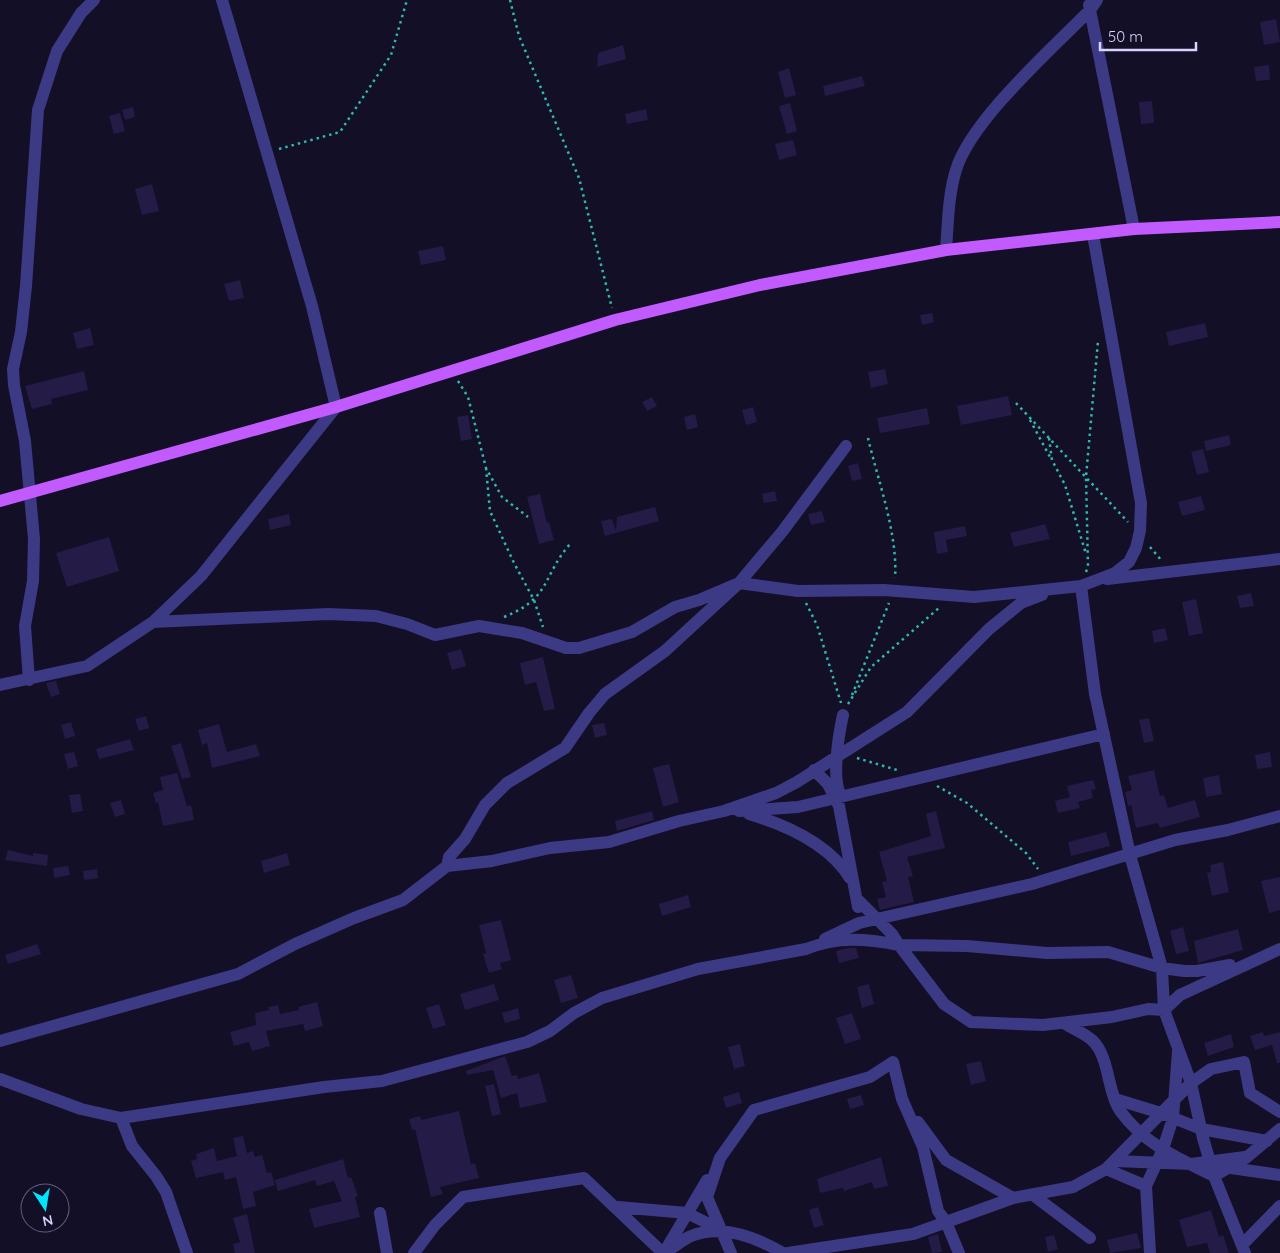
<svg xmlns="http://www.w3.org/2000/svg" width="1280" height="1253" viewBox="0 0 1280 1253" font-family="Quicksand,sans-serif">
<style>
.building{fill:#241b47}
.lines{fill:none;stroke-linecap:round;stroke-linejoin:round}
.path{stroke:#2fb8b0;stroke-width:2.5;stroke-dasharray:2.5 4;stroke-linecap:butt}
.street{stroke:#3d3a85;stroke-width:12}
.primary{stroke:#c25bff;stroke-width:12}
</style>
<rect width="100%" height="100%" fill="#130f26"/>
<path class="building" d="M1276,19L1280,42L1264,45L1260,22Z
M623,45L626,59L597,67L598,53Z
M1269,65L1270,80L1256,81L1254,67Z
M789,68L796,95L785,98L778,72Z
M862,76L865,86L825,96L823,86Z
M1152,101L1154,123L1141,124L1139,102Z
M790,103L797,131L787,134L779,106Z
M133,107L135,117L125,120L122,110Z
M646,109L648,120L627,124L625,114Z
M120,113L125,131L114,134L109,116Z
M793,140L797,155L779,160L775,144Z
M152,184L159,211L142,215L135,189Z
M443,246L446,260L421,265L418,251Z
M240,280L244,298L229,301L224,284Z
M932,313L934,322L922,325L920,315Z
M1205,323L1208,337L1169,346L1166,332Z
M90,328L94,345L77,349L73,333Z
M885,369L888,384L871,388L868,372Z
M84,371L88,390L51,399L52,404L32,409L25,386Z
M1008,396L1012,415L961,425L957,406Z
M652,397L657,406L647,411L642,402Z
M753,407L757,422L746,425L742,410Z
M927,408L930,424L880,433L877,418Z
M695,414L698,427L687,430L684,417Z
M468,415L472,439L461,441L457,417Z
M1229,435L1231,445L1206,451L1204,441Z
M1203,449L1209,472L1197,475L1191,452Z
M858,463L862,479L852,481L848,466Z
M775,491L777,501L764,503L762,494Z
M540,494L547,523L549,522L554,540L539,544L527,497Z
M1201,496L1205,510L1182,516L1178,502Z
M655,507L659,521L605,536L601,521L612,519L616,531L617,517Z
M822,511L825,522L811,525L808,514Z
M289,514L291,525L270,530L268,519Z
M1045,524L1050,539L1014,547L1010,533Z
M965,526L967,536L946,540L948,552L937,554L934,532Z
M109,537L119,571L67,587L56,553Z
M1251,593L1254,606L1240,608L1237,596Z
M1196,599L1203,633L1189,636L1182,602Z
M1165,628L1168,640L1154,643L1152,631Z
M461,649L466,666L452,670L447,653Z
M543,657L555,709L544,711L536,682L525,685L520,663Z
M56,681L60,694L51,697L46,683Z
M146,716L149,728L139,731L135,719Z
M1149,718L1154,741L1144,743L1139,720Z
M71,722L75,736L65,739L61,725Z
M604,723L607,735L595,738L592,725Z
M219,724L227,752L256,744L260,756L212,768L207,743L202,745L198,730Z
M130,739L134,750L99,759L96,749Z
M181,743L191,777L182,779L171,746Z
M74,752L78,766L68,769L64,754Z
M1270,752L1272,767L1257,769L1255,755Z
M669,764L679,802L663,807L653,768Z
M1154,770L1160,796L1164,795L1168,808L1195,800L1200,817L1160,828L1158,823L1136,828L1131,805L1128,806L1125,792L1132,790L1128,776Z
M177,773L187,806L191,805L194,820L163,826L158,802L156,803L153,793L163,790L160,777Z
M1219,775L1222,794L1206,797L1203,778Z
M1093,780L1096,789L1091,790L1093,798L1078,802L1080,808L1058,813L1055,801L1070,797L1067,786Z
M80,794L83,811L72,813L69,795Z
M121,800L125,814L115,817L110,803Z
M652,811L654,820L617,831L615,821Z
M936,811L945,848L907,857L913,876L908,877L914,902L880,910L877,899L886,897L882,882L887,881L879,852L931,836L926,814Z
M1106,832L1110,846L1071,856L1068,842Z
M8,850L33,856V853L48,855L47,866L5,860Z
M287,853L290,865L264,873L261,861Z
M1223,862L1229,892L1212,896L1207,873L1211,872L1210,865Z
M68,866L70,875L54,878L53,868Z
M97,869L98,878L84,880L83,871Z
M1280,877V910L1269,913L1261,881Z
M688,895L691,907L662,916L659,904Z
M501,920L511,960L500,963L502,969L489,973L483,954L486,953L479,925Z
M1183,927L1189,951L1176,954L1170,931Z
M1238,929L1243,950L1198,963L1194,941Z
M37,944L41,954L8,964L5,955Z
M848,948H856L859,958L839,963L836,951Z
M571,975L578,998L561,1003L554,980Z
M494,984L499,1000L465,1010L460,994Z
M869,984L874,1004L862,1008L857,987Z
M317,1002L323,1026L305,1031L303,1024L266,1031L270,1046L252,1051L249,1042L234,1046L230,1032L256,1025L255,1013L269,1010L268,1007L278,1005L280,1014L299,1010L298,1007Z
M439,1004L446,1025L433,1029L426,1008Z
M518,1008L520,1019L505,1023L502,1013Z
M852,1013L861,1039L845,1044L836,1018Z
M1263,1032L1264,1036L1280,1032V1063H1277L1272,1045L1255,1050L1250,1036Z
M1231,1034L1234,1047L1208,1056L1204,1043Z
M740,1044L745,1066L734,1069L728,1047Z
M505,1056L512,1076L517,1075L518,1079L539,1073L547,1102L520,1108L517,1093L501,1098L493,1070L467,1075L466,1071Z
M981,1061L986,1081L971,1085L966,1064Z
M494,1084L501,1114L492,1116L485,1086Z
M739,1092L742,1103L726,1108L723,1097Z
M861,1095L864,1105L850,1109L847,1099Z
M459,1111L471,1164L475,1163L479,1178L440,1187L443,1194L431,1197L415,1129L412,1130L409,1119L420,1116L421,1120Z
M243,1136L247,1153L253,1151L255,1157L262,1155L267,1173L271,1172L275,1185L253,1192L256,1206L243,1209L236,1177L225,1180L223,1172L196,1178L191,1161L197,1159L196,1154L214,1148L217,1161L237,1156L233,1138Z
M881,1157L888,1186L874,1189L872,1182L844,1191L843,1188L820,1193L817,1179Z
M343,1159L348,1178L351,1177L358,1196L355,1197L360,1217L314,1228L309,1209L342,1201L334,1181L317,1186L315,1180L278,1191L275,1180Z
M818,1207L824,1225L814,1228L809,1210Z
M1211,1210L1219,1237L1223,1235L1229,1253H1210L1207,1243L1187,1247L1179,1220Z
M247,1214L255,1253H235L233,1244L240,1242L233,1218Z
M1137,1233L1141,1248L1110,1253L1107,1240Z
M938,1234L942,1252L932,1253L928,1237Z
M1054,1235L1058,1249L1048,1252L1045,1237Z"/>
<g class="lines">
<path class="path" d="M510,0L519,36L579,178L612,308
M279,149L340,132L391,55L407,0
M458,381L468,397L486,468L502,497L528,517
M1016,403L1128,522
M1030,420L1050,457
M868,438C878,481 898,534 895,578
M1049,438L1052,460L1065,485L1086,554
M486,468L490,511L514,563L534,600L543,627
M1150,547L1162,561
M1086,572L1088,566L1086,477L1098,341
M806,603L817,625L841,703
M504,617C552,598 542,575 571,543
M852,695L889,603
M848,704L871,667L940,607
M857,758L897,770
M937,786L967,803L1026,853L1038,869"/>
<path class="street" d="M1089,5L1134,229
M946,250C948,224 948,196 956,170C971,120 1052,49 1090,10L1097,0
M1107,579L1280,559
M1081,586L1095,694L1130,855L1162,968L1164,1010L1191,1083L1203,1138L1214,1176L1245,1253
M153,622L328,614L376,616L407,624L435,635L479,626L522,633L566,648H579L632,632L675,607L699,600L739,583L798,591L884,590L974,597L1081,586L1115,573L1129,562L1136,548L1140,531L1141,503L1093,235
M29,680L25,626L33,581L34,539L25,441L14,385L13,369L21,332L26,286L38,110L57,51L81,13L94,0
M0,685L87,666L153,622L201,576L336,407L312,306L222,0
M814,770L828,784L839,806L858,907
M841,796C831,779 839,733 843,715
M739,811L798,807L1104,734
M749,814C786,825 829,844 850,878
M447,866L449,857L465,839L485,805L507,783L565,748L589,713L605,694L665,651L739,583L782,532L846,446
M857,899L892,934L899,945L967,946L1047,953L1108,952L1162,968L1184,971H1197L1230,965
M825,939L859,923L1032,884L1175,840L1228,830L1280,816
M1064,1023C1073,1029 1086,1034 1093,1041C1110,1058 1107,1093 1121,1112C1144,1144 1180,1159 1214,1176L1247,1157L1280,1129
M0,1041L238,974L295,944L354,918L403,900L447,866L492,861L550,848L609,842L679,821L724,811L776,793L797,782L907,712L989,629L1021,603L1042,595
M0,1079L81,1109L121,1118L324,1087L382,1081L527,1042L550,1031L574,1013L602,998L698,969L806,949C838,936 867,939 899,945L944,1004L971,1022L1043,1025L1112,1017L1148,1009L1164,1010L1180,995L1280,949
M1115,1099L1161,1113L1201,1129L1267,1141
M121,1118L132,1146L156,1176L166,1192L187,1253
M918,1122L946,1160L1013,1198
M1115,1161L1191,1164L1245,1157
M1231,1168L1280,1175
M1106,1169L1146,1186L1150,1253
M1146,1186L1163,1149L1173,1118L1178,1051
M1033,1195L1090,1238
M618,1207L687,1213L721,1230
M380,1213L387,1253
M1242,1245L1280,1206
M665,1251L707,1180
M414,1253L435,1225L463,1197L584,1178L663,1253
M664,1253C673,1248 682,1240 691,1236C723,1224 755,1237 783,1253
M731,1253L707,1197L720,1158L754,1110L870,1077L893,1062L902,1099L923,1147L938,1211L946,1222L959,1253
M788,1253L913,1234L1013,1198L1073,1187L1106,1169L1191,1083L1211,1069L1244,1062L1250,1093L1280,1112"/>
<path class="primary" d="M0,501L336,407L615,320L760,285L946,250L1134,229L1280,222"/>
</g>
<g transform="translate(45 1208) rotate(168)"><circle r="24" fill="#130f26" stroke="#625e7d"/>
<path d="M0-4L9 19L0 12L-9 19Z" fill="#00e5ff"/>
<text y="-8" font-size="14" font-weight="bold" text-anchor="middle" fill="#d9d4ff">N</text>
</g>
<path d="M1100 42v8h96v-8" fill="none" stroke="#d9d4ff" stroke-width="2.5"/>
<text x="1108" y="42" font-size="15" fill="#d9d4ff" stroke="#130f26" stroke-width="4" paint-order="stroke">50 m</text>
</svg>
